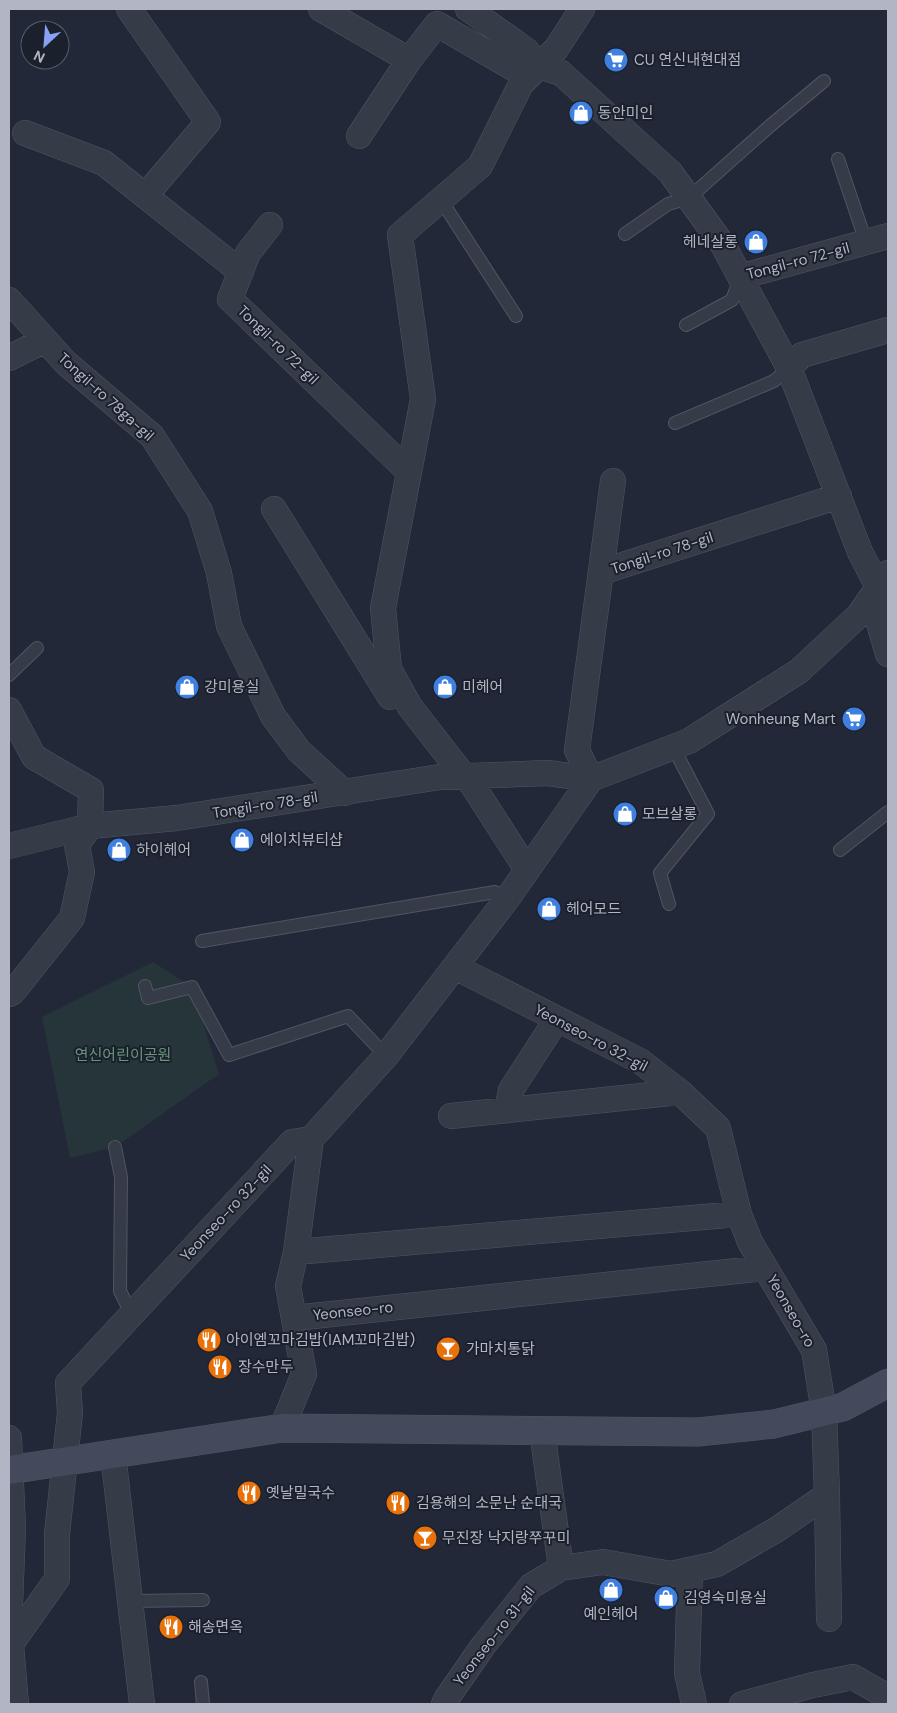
<svg xmlns="http://www.w3.org/2000/svg" width="897" height="1713" viewBox="0 0 897 1713" font-family="'DM Sans','Noto Sans KR',sans-serif">
<style>
.green{fill:#25353a}
.lines{fill:none;stroke-linecap:round;stroke-linejoin:round}
.service-casing{stroke:#515563;stroke-width:14}
.minor-casing{stroke:#515563;stroke-width:26}
.secondary-casing{stroke:#515563;stroke-width:29}
.service{stroke:#363b48;stroke-width:12}
.minor{stroke:#363b48;stroke-width:25}
.secondary{stroke:#44495b;stroke-width:28}
.labels{text-anchor:middle;dominant-baseline:central;stroke-width:4;stroke-linejoin:round;paint-order:stroke}
.poi-label{font-size:15px;fill:#b1b5c4;stroke:#1b202d;text-anchor:start}
.street-label{font-size:15px;fill:#b1b5c4;stroke:#1b202d}
.park-label{font-size:15px;fill:#69947a;stroke:#1b202d}
</style>
<rect width="100%" height="100%" fill="#222838"/>
<path class="green" d="M153,962L192,987L219,1074L115,1147L70,1158L42,1017Z"/>
<g class="lines">
<defs>
<path id="service" d="M838,159L866,242
M441,200L516,316
M625,234L668,204L689,198L771,125L824,81
M686,325L732,300L740,279
M675,423L774,381L789,368
M9,675L37,648
M840,850L888,812
M669,904L660,873L708,814L673,747
M202,941L495,892L507,899
M145,986L148,998L192,987L229,1055L348,1016L386,1056
M115,1147L121,1177L120,1291L132,1315
M130,1601L203,1600
M201,1682L203,1704"/>
<path id="minor" d="M129,9L208,122L145,196
M321,9L409,60
M468,9L526,50L539,66L561,73L670,172L723,245L789,368L860,552L878,587V620L888,654
M25,133L104,163L241,272
M359,136L409,60L437,24L513,68L539,66
M270,225L248,253L230,299L409,472
M740,277L888,236
M9,300L66,363L152,436L200,511L219,573L229,626L273,716L299,751L345,793
M9,358L45,340
M789,368L802,355L888,330
M274,509L390,697
M601,572L839,496
M9,710L34,757L91,790L90,826L177,818L440,777L548,773L591,779L689,741L799,671L859,615L888,573
M463,775L410,707L389,669L383,608L423,399L400,235L480,166L521,84L556,49L582,9
M466,775L527,870
M9,846L90,826
M455,967L640,1061L680,1092L718,1128L739,1214L750,1242L814,1350L824,1412L827,1495L829,1619
M9,994L13,992L72,918L82,872L77,845L90,826
M507,1110L511,1090L557,1019
M451,1116L680,1092
M296,1252L739,1214
M294,1318L765,1268
M282,1428L304,1374L288,1286L296,1252L311,1139
M542,1431L561,1568
M9,1438L13,1528L10,1606L11,1644L16,1704
M113,1454L142,1704
M690,1570L687,1673L694,1704
M11,1644L57,1579V1534L70,1413L68,1383L292,1142L311,1139L386,1056L507,899L591,779L577,750L613,481
M444,1704L447,1698L483,1646L531,1586L561,1568L603,1562L671,1574L717,1564L776,1530L827,1495
M742,1704L813,1685L853,1677L888,1697"/>
<path id="secondary" d="M9,1470L282,1428L698,1432L774,1424L843,1407L888,1383"/>
</defs>
<use href="#service" class="service-casing"/>
<use href="#minor" class="minor-casing"/>
<use href="#secondary" class="secondary-casing"/>
<use href="#service" class="service"/>
<use href="#minor" class="minor"/>
<use href="#secondary" class="secondary"/>
</g>
<defs>
<symbol id="supermarket-disc" viewBox="-11 -11 22 22"><circle r="9.5" fill="#3f7fe0" stroke="#1b202d"/><path d="M-6-5.5h2.5l.6 2H6L4.5 2H-2.5L-4.4-4H-6ZM-1.5 3.2a1.3 1.3 0 1 0 .1 0ZM3 3.2a1.3 1.3 0 1 0 .1 0Z" fill="#fff"/></symbol>
<symbol id="shop-disc" viewBox="-11 -11 22 22"><circle r="9.5" fill="#3f7fe0" stroke="#1b202d"/><path d="M-5-2.5h2.3a2.7 3.5 0 0 1 5.4 0H5L5.5 6h-11ZM-1.5-2.5h3a1.5 2.3 0 0 0-3 0Z" fill="#fff"/></symbol>
<symbol id="restaurant-disc" viewBox="-11 -11 22 22"><circle r="9.5" fill="#e8710a" stroke="#1b202d"/><path d="M-5-6h1v4h1v-4h1v4h1v-4h1v5L-1.5 .5V6h-2V.5L-5-1ZM5-6V6H3V1.5H1.5Q1.5-4 5-6Z" fill="#fff"/></symbol>
<symbol id="bar-disc" viewBox="-11 -11 22 22"><circle r="9.5" fill="#e8710a" stroke="#1b202d"/><path d="M-6-5H6L.8 .8V4.5H3.5V6h-7V4.5H-.8V.8Z" fill="#fff"/></symbol>
</defs>
<g fill-rule="evenodd">
<use href="#supermarket-disc" x="602" y="46" width="28" height="28"/>
<use href="#shop-disc" x="567" y="99" width="28" height="28"/>
<use href="#shop-disc" x="742" y="228" width="28" height="28"/>
<use href="#shop-disc" x="173" y="673" width="28" height="28"/>
<use href="#shop-disc" x="431" y="673" width="28" height="28"/>
<use href="#supermarket-disc" x="840" y="705" width="28" height="28"/>
<use href="#shop-disc" x="611" y="800" width="28" height="28"/>
<use href="#shop-disc" x="228" y="826" width="28" height="28"/>
<use href="#shop-disc" x="105" y="836" width="28" height="28"/>
<use href="#shop-disc" x="535" y="895" width="28" height="28"/>
<use href="#restaurant-disc" x="195" y="1326" width="28" height="28"/>
<use href="#bar-disc" x="434" y="1335" width="28" height="28"/>
<use href="#restaurant-disc" x="206" y="1353" width="28" height="28"/>
<use href="#restaurant-disc" x="235" y="1479" width="28" height="28"/>
<use href="#restaurant-disc" x="384" y="1489" width="28" height="28"/>
<use href="#bar-disc" x="411" y="1524" width="28" height="28"/>
<use href="#shop-disc" x="597" y="1576" width="28" height="28"/>
<use href="#shop-disc" x="652" y="1584" width="28" height="28"/>
<use href="#restaurant-disc" x="157" y="1613" width="28" height="28"/>
</g>
<g class="labels">
<g class="poi-label">
<text x="634" y="60">CU 연신내현대점</text>
<text x="598" y="113">동안미인</text>
<text x="738" y="242" text-anchor="end">헤네살롱</text>
<text x="204" y="687">강미용실</text>
<text x="462" y="687">미헤어</text>
<text x="836" y="719" text-anchor="end">Wonheung Mart</text>
<text x="642" y="814">모브살롱</text>
<text x="260" y="840">에이치뷰티샵</text>
<text x="136" y="850">하이헤어</text>
<text x="566" y="909">헤어모드</text>
<text x="226" y="1340">아이엠꼬마김밥(IAM꼬마김밥)</text>
<text x="466" y="1349">가마치통닭</text>
<text x="238" y="1367">장수만두</text>
<text x="266" y="1493">옛날밀국수</text>
<text x="416" y="1503">김용해의 소문난 순대국</text>
<text x="442" y="1538">무진장 낙지랑쭈꾸미</text>
<text x="684" y="1598">김영숙미용실</text>
<text x="611" y="1614" text-anchor="middle">예인헤어</text>
<text x="188" y="1627">해송면옥</text>
</g>
<g class="street-label">
<text transform="translate(798 261) rotate(-15)">Tongil-ro 72-gil</text>
<text transform="translate(278 345) rotate(44)">Tongil-ro 72-gil</text>
<text transform="translate(106 397) rotate(42)">Tongil-ro 78ga-gil</text>
<text transform="translate(662 553) rotate(-18)">Tongil-ro 78-gil</text>
<text transform="translate(265 805) rotate(-9)">Tongil-ro 78-gil</text>
<text transform="translate(591 1038) rotate(28)">Yeonseo-ro 32-gil</text>
<text transform="translate(226 1213) rotate(-47)">Yeonseo-ro 32-gil</text>
<text transform="translate(353 1311) rotate(-6)">Yeonseo-ro</text>
<text transform="translate(791 1311) rotate(60)">Yeonseo-ro</text>
<text transform="translate(494 1636) rotate(-52)">Yeonseo-ro 31-gil</text>
</g>
<g class="park-label">
<text x="123" y="1055">연신어린이공원</text>
</g>
</g>
<rect width="897" height="1713" fill="none" stroke="#b1b5c4" stroke-width="20"/>
<g transform="translate(45 45) rotate(206)"><circle r="24" fill="#1b202d" stroke="#575c69"/>
<path d="M0-4L9 19L0 12L-9 19Z" fill="#89a1f1"/>
<text y="-8" font-size="14" font-weight="bold" text-anchor="middle" fill="#b1b5c4">N</text>
</g>
</svg>
